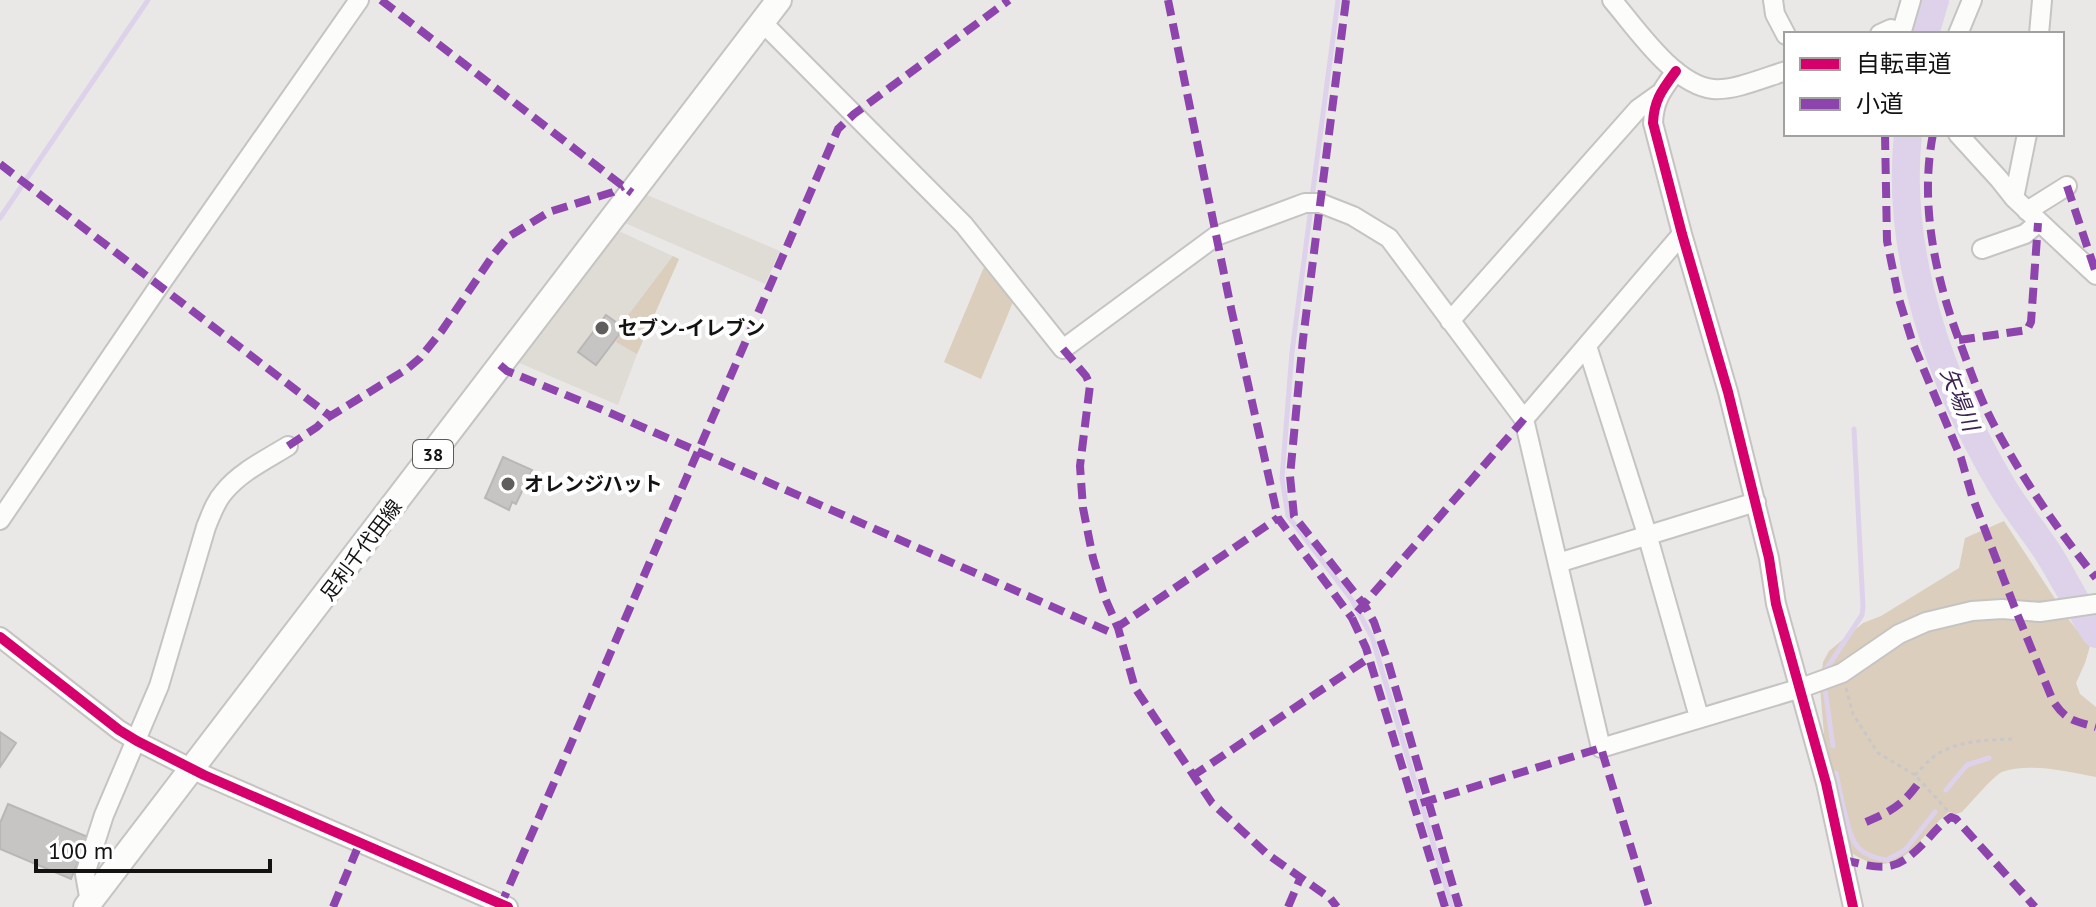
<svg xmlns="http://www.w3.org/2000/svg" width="2096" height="907" viewBox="0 0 2096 907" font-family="'PT Sans','Noto Sans JP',sans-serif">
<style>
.built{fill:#dfdbd5}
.green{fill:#dbcebc}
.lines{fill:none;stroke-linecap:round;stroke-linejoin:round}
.stream{stroke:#ded2ea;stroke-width:5}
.river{stroke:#ded2ea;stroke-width:28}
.building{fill:#c6c5c4;stroke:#b8b7b6;stroke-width:2}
.minor-casing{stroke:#c5c4c3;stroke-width:22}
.major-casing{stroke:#c5c4c3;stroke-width:28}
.path{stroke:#c8c8c8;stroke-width:3;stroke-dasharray:4 4;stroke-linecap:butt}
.minor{stroke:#fcfcfb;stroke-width:18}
.major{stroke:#fcfcfb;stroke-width:24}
.quiet{stroke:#8e44ad;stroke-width:8;stroke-dasharray:16 8;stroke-linecap:butt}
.cycleway-casing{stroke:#fff;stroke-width:15}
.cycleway{stroke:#d6006c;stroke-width:10}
.poi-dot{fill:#5f5e5c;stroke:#fff;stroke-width:3}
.labels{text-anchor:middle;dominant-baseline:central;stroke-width:8;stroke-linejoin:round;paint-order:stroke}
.shield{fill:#fff;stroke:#5a5a59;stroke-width:2}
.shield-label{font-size:18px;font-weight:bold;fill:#141312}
.poi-label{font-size:20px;font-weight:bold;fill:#141312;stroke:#fff;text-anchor:start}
.street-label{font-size:20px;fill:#141312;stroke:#fff}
.water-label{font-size:22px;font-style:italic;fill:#3d2553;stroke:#fff}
</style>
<rect width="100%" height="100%" fill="#e9e8e6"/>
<path class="built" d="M647,195L780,251L765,284L625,223Z
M621,232L679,259L637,354L618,405L517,362L617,233Z"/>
<path class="green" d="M673,256L679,259L637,354L616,342L624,329L620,326Z
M984,267L1013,302L981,379L944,362Z
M2004,521L2069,620L2090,646L2085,663L2076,683L2080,694L2096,707V777C2070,772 2028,762 2002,772C1993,776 1971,803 1962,812L1956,814L1949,812C1915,839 1900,886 1850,852L1826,757L1820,688L1823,662L1829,651L1863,623L1881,616L1959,568L1965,538Z"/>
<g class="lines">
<path class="stream" d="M1312,197L1338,0
M1311,207L1292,352L1282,478L1288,516L1352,600L1372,637L1452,907
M0,218L148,0
M1825,671L1862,615L1863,607L1854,429
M1825,689L1833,746
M1836,773C1839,788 1842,803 1846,818C1852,845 1859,856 1887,860L1905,850L1935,812
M1946,790L1967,765L1989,758"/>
<path class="river" d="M1925,34L1935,0
M1908,134C1895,255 1941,383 2002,486C2016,510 2035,532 2050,556C2066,582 2079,609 2096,634"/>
</g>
<path class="building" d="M606,315L624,328L596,365L578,352Z
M503,457L532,470L516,504L512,502L509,510L485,498Z
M0,732L16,743L0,767Z
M8,804L88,837L71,879L0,849V823Z"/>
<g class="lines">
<defs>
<path id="minor" d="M1612,0C1636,28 1674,85 1713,89C1734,91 1766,77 1786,71
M1773,0L1775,14L1786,35
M761,23L771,31L964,225L1063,349L1216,236L1305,203H1320L1353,216L1389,238L1524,419L1601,748L1801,688L1842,673L1899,634L1926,622L1972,611L2002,609L2040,612L2096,604
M1880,34L1891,29
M1901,34L1911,0
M1958,34L1972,0
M2039,34L2042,0
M1676,71C1663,89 1654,99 1653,123L1682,234L1728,392L1769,558L1776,604L1826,783L1853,907
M1958,134L1999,179L2014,198L2096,275
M2014,198L2027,134
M2027,211L2067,186
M1982,249L2025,234L2038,223
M1450,321L1638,109L1659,94
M1587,346L1647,534L1699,717
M1524,419L1682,234
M0,520L159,286L359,0
M1558,563L1756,502
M0,637L119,730L137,741L204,775L508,907
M90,902L85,874L104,815L159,686L206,527C211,515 215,502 224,492C240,472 267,459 288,446"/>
<path id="major" d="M86,907L779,0"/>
</defs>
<use href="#minor" class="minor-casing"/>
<use href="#major" class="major-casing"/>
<path class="path" d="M1846,688L1853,714L1878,753L1915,775L1949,812L1951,817
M1915,775C1922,768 1930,758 1939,753C1962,740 1988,740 2014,739"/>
<use href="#minor" class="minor"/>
<use href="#major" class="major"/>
<path class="quiet" d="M381,0L632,193
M1168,0L1231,308L1278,518L1352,618
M1346,0L1303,339L1290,476L1294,516L1365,606L1374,622L1388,662L1459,907
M1885,134L1887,241L1899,299L1913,344L1961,458L1972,496L2016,611L2053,701C2066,721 2075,721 2096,727
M1933,134C1919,206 1936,281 1962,348C1971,373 1980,398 1992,421C2021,477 2057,529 2096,578
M0,164L330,416
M2067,186L2096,273
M1959,340L2027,330L2031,322L2038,223
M1063,349L1086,376L1090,385L1080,466L1083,508L1093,558L1105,598L1118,628L1135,688L1212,803L1267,854L1330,898L1337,907
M500,365L507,371L608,412L1110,632L1278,518
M288,446L317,427L324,420L407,369L420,358L441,332L494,254L508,237L549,212L613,192L623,186
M1195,778L1194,775L1369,658
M1421,803L1601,748L1649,907
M1866,822C1892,811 1904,804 1920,781
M1843,860C1888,870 1895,873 1928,839C1935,831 1942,823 1951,817L1956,819L2035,907
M333,907L360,842
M500,907L838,129L854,114L1009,0
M1288,907L1300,879
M1445,907L1366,648L1352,618L1524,419"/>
<defs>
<path id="cycleway" d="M1676,71C1663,89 1654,99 1653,123L1682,234L1728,392L1769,558L1776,604L1826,783L1853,907
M0,637L119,730L137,741L204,775L508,907"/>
</defs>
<use href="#cycleway" class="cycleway-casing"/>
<use href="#cycleway" class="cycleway"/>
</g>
<g class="poi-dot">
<circle cx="602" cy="328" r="8"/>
<circle cx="508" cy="484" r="8"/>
</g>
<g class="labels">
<rect class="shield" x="413" y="440" width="40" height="28" rx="6"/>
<g class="shield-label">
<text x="433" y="454">38</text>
</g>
<g class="poi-label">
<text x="618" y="328">セブン-イレブン</text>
<text x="524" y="484">オレンジハット</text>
</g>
<g class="street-label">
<text transform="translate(361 550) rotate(-53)">足利千代田線</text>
</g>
<g class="water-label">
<text transform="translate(1960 399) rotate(68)">矢場川</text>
</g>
</g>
<rect x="1784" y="32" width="280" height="104" fill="#ffffff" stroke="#a1a1a0" stroke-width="2"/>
<rect x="1800" y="58" width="40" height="12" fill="#d6006c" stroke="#a1a1a0" stroke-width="2"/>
<text x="1856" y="72" font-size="24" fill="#141312">自転車道</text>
<rect x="1800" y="98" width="40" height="12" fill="#8e44ad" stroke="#a1a1a0" stroke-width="2"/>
<text x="1856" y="112" font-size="24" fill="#141312">小道</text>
<path d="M36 859v12h234v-12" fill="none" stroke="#141312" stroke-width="4"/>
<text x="48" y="859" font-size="24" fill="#141312" stroke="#ffffff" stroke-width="6" paint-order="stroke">100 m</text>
</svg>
